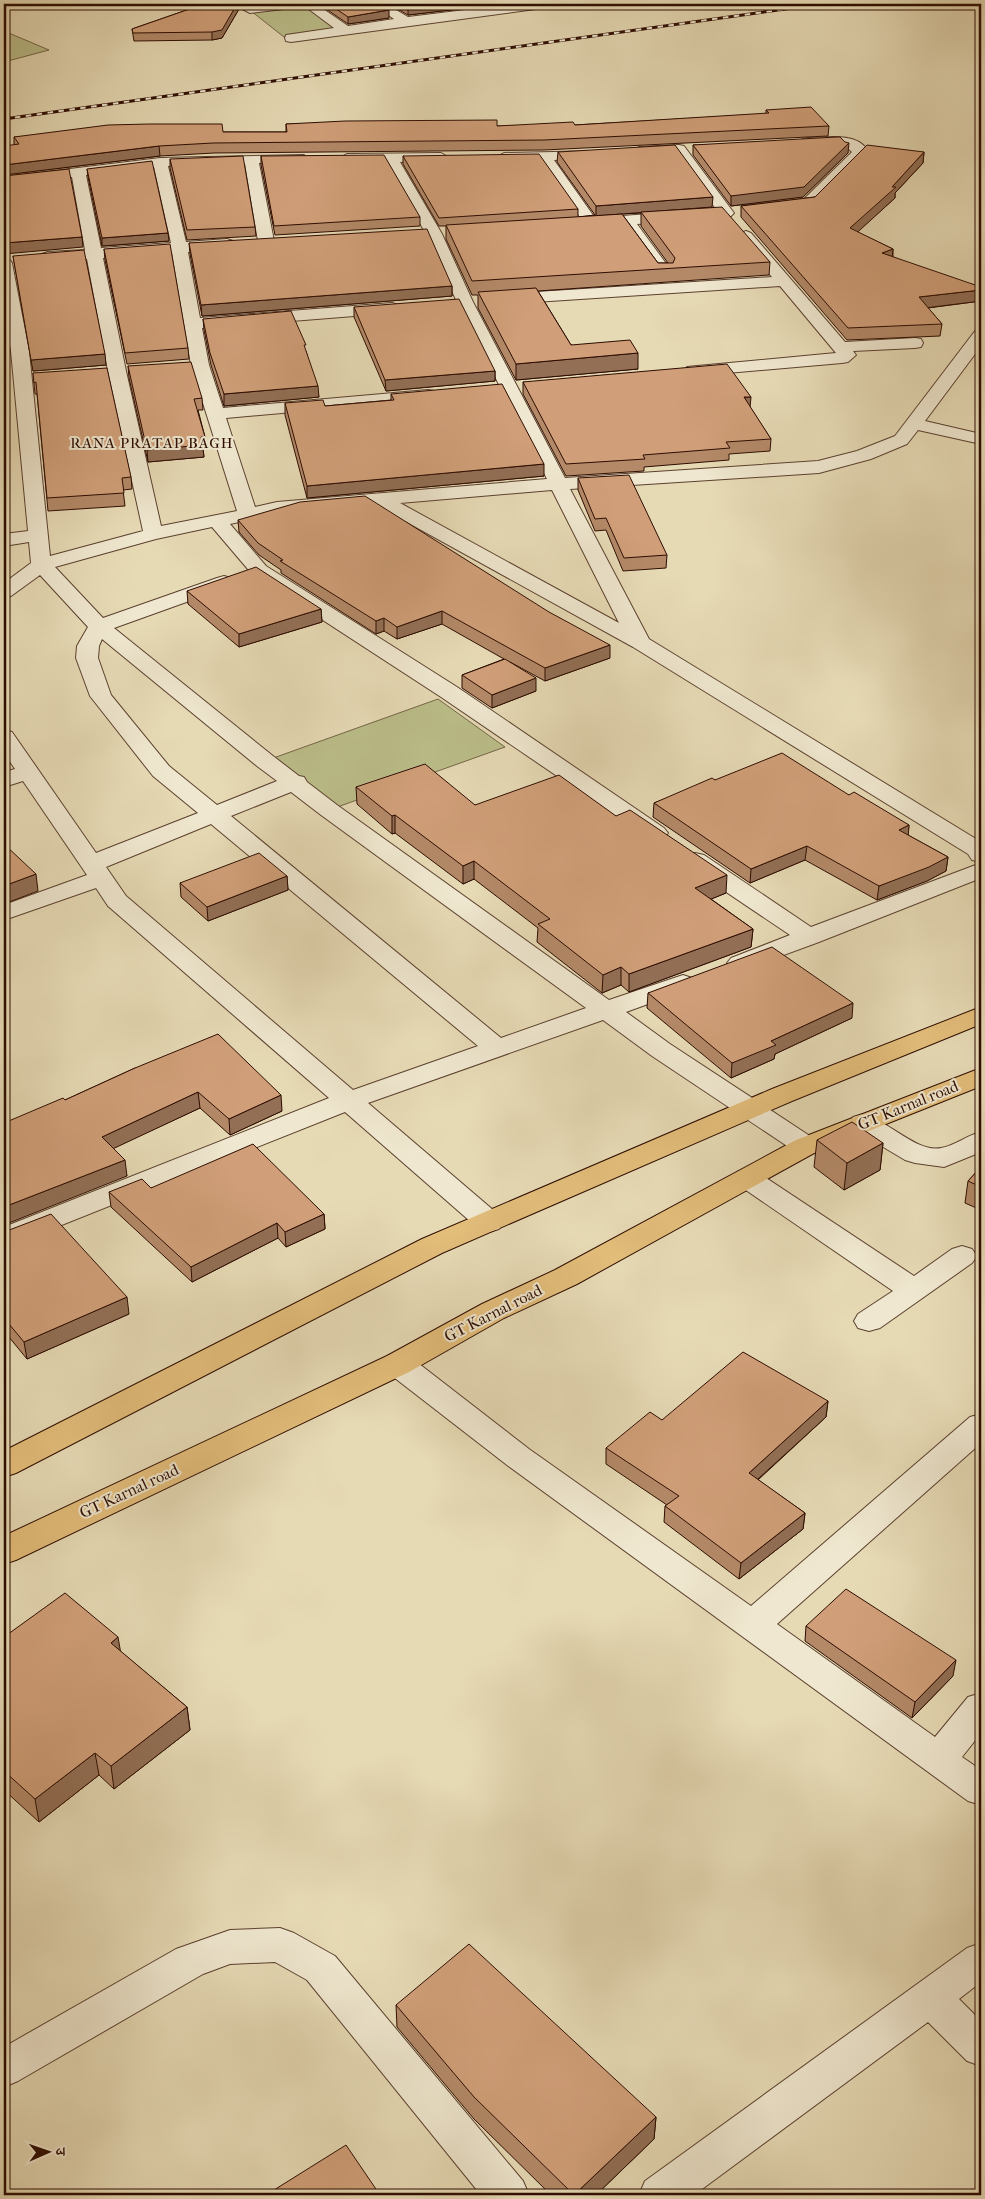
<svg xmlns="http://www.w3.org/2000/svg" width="985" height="2199" viewBox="0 0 985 2199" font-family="'IM FELL French Canon','Noto Serif Devanagari',serif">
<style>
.green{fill:#bbbe8a;stroke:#746546}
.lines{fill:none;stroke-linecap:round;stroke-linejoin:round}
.minor-casing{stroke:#5b402e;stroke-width:2}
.major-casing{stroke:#2d0c01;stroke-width:2}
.minor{fill:#efe7cf;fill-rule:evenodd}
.major{fill:#e3bd7a;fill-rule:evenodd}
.rail-casing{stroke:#2d0c01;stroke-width:3}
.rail{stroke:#efe7cf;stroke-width:2;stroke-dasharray:5.5;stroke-linecap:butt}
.wall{fill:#b38968;stroke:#2d0c01;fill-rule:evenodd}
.shaded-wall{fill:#926f55;stroke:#2d0c01}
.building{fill:#d09f79;stroke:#2d0c01}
.labels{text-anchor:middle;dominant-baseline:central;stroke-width:4;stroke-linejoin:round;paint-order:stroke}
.far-neighbourhood-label{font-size:15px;letter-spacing:1px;fill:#2d0c01;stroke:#efe7cf}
.street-label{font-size:16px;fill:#2d0c01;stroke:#efe7cf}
</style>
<rect width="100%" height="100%" fill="#e6dab5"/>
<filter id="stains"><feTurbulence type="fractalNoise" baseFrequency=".004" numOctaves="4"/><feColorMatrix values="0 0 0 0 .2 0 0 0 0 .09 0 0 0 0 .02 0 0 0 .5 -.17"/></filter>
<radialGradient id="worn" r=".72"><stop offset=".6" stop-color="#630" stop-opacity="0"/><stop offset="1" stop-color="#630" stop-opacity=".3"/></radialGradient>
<path class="green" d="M304,5L336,29L284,37L251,11Z
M4,31L49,50L4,62Z
M438,699L505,747L329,810L265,761Z"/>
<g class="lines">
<defs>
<path id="minor" d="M233,4H298L292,8L250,13Z
M302,4H316L348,26L394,19L372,4H386L408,17L515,4H549L543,8L291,42L286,41L285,38L286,35L334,28Z
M808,138C827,138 854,132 867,149L864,156L814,206L782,213L777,211L774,208L777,205L804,199L852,152L845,146L803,145L801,142L803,139Z
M679,145L684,146L734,213L731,216L726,218L637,224L673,273L671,276H659L622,225L586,226L540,160L504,161L497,157L504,153L599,151L601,154L594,158L554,160L595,218L716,209L675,153L639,155L632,151L639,147Z
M441,153L448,157L446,160L400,162L442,234L473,302L565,478L818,461L857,451L895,436L975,331L981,330V346L925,421L981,434V444L918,430L907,444L871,459L819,473L570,489L649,639L981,842V862L972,860L968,854L633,647L376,505L277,514L230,524L266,566L457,687L664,828L668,833L664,838L656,840L648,838L441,697L252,574L212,527L156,539L55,567L103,618L217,578L224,576L231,578L234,582L231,586L114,628L273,756L299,776L304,777L307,782L337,805L609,1000L674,978L683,975L692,978L696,983L692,988L626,1012L670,1044L816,1140L820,1146L816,1152L806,1155L796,1152L652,1056L603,1020L368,1103L499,1215L504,1222L499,1229L489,1232L479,1229L345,1112L4,1248V1227L329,1098L108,906L96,888L4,920V905L87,875L23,781L4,787V772L15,769L4,753V730L12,732L96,853L198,813L153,776L90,696L76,658L77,646L88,627L40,575L11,596L4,598V583L31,563L29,542L4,546V534L28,531L11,351L4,307V258L10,260L12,263L29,351L50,556L143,531L108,371L87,259L48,262L42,260L40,257L42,254L48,252L85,250L72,177L4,185V177L160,158L304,155L306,158L299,162L259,163L274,241L272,244H260L258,241L245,164L168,166L186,242L227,239L233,241L235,244L233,247L227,249L188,252L200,318L392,303L398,305L400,308L398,311L392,313L202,328L209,365L223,408L428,390L434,391L437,395L434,399L428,400L226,418L255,507L277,502L547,479L457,302L426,234L386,162H347L340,158L347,154ZM154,167L171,243L101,248L86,175ZM172,253L191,365L237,511L161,526L126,371L103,258ZM552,490L619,623L400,503ZM102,639L257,766L277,781L217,805L169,766L111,695L98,658L99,646ZM291,792L321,815L586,1008L501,1038L231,816ZM211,824L478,1046L353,1090L126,896L106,867Z
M746,231L751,233L845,342L915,338L921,339L923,343L921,347L915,348L853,351L856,355L848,362L842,363L693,376L687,375L684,371L687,367L836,353L780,286L504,304L498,302L496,299L498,296L504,294L772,277L738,236L741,233Z
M695,853L704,855L811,927L981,863V878L819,942L740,971L731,968L727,963L731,958L790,935L686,865L683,860L686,855Z
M863,1114C887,1120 917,1153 941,1148C955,1146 967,1135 981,1132V1152L944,1167L915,1163L905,1160L853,1129L849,1123L853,1117Z
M747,1169L757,1172L914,1276L952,1249L962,1246L972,1249L977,1256L972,1263L880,1328L869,1331L858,1328L854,1321L858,1314L893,1291L737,1184L733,1178L737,1172Z
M398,1353L409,1356L529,1449L751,1606L970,1417L981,1414V1443L777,1624L935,1737L968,1697L981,1693V1733L962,1757L981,1770V1805L968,1801L507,1465L387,1372L382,1364L387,1356Z
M280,1928L294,1933L335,1956L523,2181L529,2195H481L307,1980L275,1962L230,1964L203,1974L18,2081L4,2087V2047L176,1949L230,1930Z
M981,1943V1982L959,1999L981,2021V2066L967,2061L928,2022L694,2195H639L645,2181L967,1948Z"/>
<path id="major" d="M981,1007V1024L792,1101L442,1253L16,1473L4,1477V1451L422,1239L772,1089Z
M981,1068V1086L816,1152L577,1284L504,1318L409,1372L16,1560L4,1564V1536L387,1356L482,1304L555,1270L796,1140Z"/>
</defs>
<use href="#minor" class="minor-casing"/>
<use href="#major" class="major-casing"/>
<use href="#minor" class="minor"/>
<use href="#major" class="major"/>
<defs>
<path id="rail" d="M4,119L821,4"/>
</defs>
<use href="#rail" class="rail-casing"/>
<use href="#rail" class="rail"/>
</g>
<path class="wall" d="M204,4H238L239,9L222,38L212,40L134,41L132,29Z
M319,4H379L389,18L348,24Z
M389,4H502L408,15Z
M766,110L829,126L828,136L544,150L214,153L160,156L4,175L14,145V137L223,132H286V124L497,126L575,125L766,114Z
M845,142L848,153L803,197L731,206L693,155V145Z
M558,152L712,207L770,262L769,275L538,291L571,345L638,369L516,380L478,308V295H472L446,239V226H439L403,164V156L578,209V217L595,215L557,162ZM641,213V226L668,263H658L622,214Z
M924,152L923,163L895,193V198L857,232L893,249V257L981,301L928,308L942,324L940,336L847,340L741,217V206L815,197Z
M261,156L420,217V226L275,235L261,165Z
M170,159L255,227L256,236L187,240L170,168Z
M87,169L169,241L102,246L88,177Z
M189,243L452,286V296L202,316L190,254Z
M104,249L188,348L189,359L127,364L105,260Z
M13,256L106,365L33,371Z
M354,307L495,371V381L386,391L354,317Z
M203,319L306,351L319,397L224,406L211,365L204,330Z
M128,366L202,398L203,410H198L205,437V449H203L204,457L148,462L129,378Z
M33,373L131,477L132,489L123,490L125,506L48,511L37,394H35Z
M523,382L750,407L771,439L770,451L729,454V460L644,467V471L566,476L523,394Z
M391,394L544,476L307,498L285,415V403L325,406L391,400Z
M578,478L667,555L666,568L623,571L606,530L595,531L578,490Z
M238,520L610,658L545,681L510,662L536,691L492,708L462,688V675L504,659L442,624L397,639L384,631L376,634L281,573V570L259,555L239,532Z
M187,591L321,609L322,622L239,647L188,604Z
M715,780L849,795L909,825L908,835L948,857L946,871L927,881L877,900L805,860L750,883L653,817L654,803Z
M356,787L475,805L616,816L726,893L711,899L753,929L751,947L629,992L621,985L602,993L537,942L538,928L474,879L463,884L395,833L392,834L357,804Z
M287,876L288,890L208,921L181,897L180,883Z
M648,993L852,1018L775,1054L774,1059L731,1078L647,1008Z
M135,1068L282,1111L230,1135L200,1108L113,1148L127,1176L65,1100Z
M817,1140L883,1143L880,1170L844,1190L814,1167Z
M981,1167V1210L965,1203L968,1181Z
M151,1188L324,1214L325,1229L286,1247L278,1238L192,1282L111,1207L109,1192Z
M4,1232L129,1314L27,1359L4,1331Z
M828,1401L826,1417L758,1480L805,1513L803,1529L739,1579L664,1522L665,1506L667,1505L606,1464V1448L662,1420Z
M806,1626L953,1676L912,1718L805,1641Z
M4,1637L120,1651L187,1707L190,1730L114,1789L99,1775L39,1822L4,1790Z
M396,2005L656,2117L654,2139L596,2195H551L474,2119L397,2027Z"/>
<path class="shaded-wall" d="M237,4H238L239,9L222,38L212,40V32Z
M441,4H502L408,15V8Z
M389,10V18L348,24V17Z
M849,143L848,153L803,197L731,206V196Z
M159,146L160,156L4,175V165Z
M924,152L923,163L895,193V198L849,240L850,228L892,187Z
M713,197L712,207L596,216V206Z
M168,233L169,241L102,246V238Z
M82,237L83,247L4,254V243Z
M893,249L892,260L882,253Z
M452,286V296L202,316L201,305Z
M981,290V301L917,309L919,297Z
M638,353V369L516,380V364Z
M105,354L106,365L33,371L31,360Z
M495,371V381L386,391L385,380Z
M318,386L319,397L224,406V394Z
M744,397H751L750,408Z
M201,437H205V449H203L204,457L148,462L147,450Z
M544,464V476L307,498V486Z
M321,609L322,622L239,647V634Z
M442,611V624L397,639V627Z
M384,618V631L376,634V621Z
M610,645V658L545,681V668Z
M536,678V691L492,708V695Z
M395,815V833L392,834V816Z
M909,825L908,839L899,830Z
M807,846L805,860L750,883L751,869Z
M948,857L946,871L927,881L877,900L879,886Z
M474,861V879L463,884V866Z
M36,874L38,891L4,904V886Z
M727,875L726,893L694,906L695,888Z
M287,876L288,890L208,921L207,907Z
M753,929L751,947L629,992V974Z
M621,967V985L602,993L603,975Z
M853,1003L852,1018L775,1054L774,1059L731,1078L732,1063L771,1041Z
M198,1092L200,1108L104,1153L102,1137Z
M281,1095L282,1111L230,1135L229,1119Z
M883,1143L880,1170L844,1190L847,1163Z
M125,1160L127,1176L4,1225V1207Z
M324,1214L325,1229L286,1247L285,1232Z
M277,1223L278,1238L192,1282L191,1267Z
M127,1297L129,1314L27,1359L24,1342Z
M828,1401L826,1417L747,1489L749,1473Z
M805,1513L803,1529L739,1579L741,1563Z
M118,1637L122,1660L111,1643Z
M956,1660L953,1676L912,1718L915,1702Z
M187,1707L190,1730L114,1789L111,1766Z
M95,1753L99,1775L39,1822L35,1799Z
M656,2117L654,2139L596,2195H574Z"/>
<path class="building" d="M204,4H237L222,30L212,32L133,33L132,29Z
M329,4H379L389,10L348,17Z
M402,4H441L408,8Z
M811,107L829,126L544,140L213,143L159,146L4,165V146L19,144L14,137L108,125L149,124H222L223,132H287L286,124L345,121L497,120V126L573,122L575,125L769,113L766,110Z
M837,137H840L845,142L849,143L804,187L731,196L693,145Z
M675,145L713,197L596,206L558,152Z
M867,145L924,152L892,187H896L850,228L893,249L882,253L981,287V290L919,297L942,324L848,328L741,206L815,197Z
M539,154L578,209L439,218L403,156Z
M384,155L420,217L274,226L261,156Z
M243,156L255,227L187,230L170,159Z
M152,161L168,233L102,238L87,169Z
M69,169L82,237L4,243V176Z
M722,207L770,262L472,281L446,225L622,214L658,263H673L675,258L641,212Z
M427,229L452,286L201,305L189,243Z
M170,244L188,348L125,353L104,249Z
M84,250L105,354L31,360L13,256Z
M536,288L571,345L630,340L638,353L516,364L478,292Z
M459,299L495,371L385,380L354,307Z
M291,311L306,345H304L318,386L224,394L210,353L203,319Z
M191,362L202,398L194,399L205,437H201L203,445L147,450L128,366Z
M727,364L751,397H744L771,439L726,442L730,448L643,455L645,459L566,464L523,382Z
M107,368L131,477L122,478L124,493L47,498L36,382L34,383L33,373Z
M502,384L544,464L307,486L285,403L323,400L325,406L394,400L391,394Z
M629,475L667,555L624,558L606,518L595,519L578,478Z
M365,496L549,612L610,645L545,668L442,611L397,627L384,618L376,621L280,561L283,560L258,543L238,520L300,502Z
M256,567L321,609L239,634L187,591Z
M505,659L536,678L492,695L462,675Z
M782,753L849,795L854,792L909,825L899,830L948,857L929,867L879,886L807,846L751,869L654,803L712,778L715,780Z
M425,764L475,805L559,775L616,816L630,810L727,875L695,888L753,929L629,974L621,967L603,975L538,924L550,919L474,861L463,866L395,815L392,816L356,787Z
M4,844L36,874L4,886Z
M259,853L287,876L207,907L180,883Z
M772,947L853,1003L771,1041L776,1045L732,1063L648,993Z
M218,1034L281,1095L229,1119L198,1092L102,1137L125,1160L4,1207V1123L63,1098L65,1100L135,1068Z
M852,1122L883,1143L847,1163L817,1140Z
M253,1144L324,1214L285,1232L277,1223L191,1267L109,1192L142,1179L151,1188Z
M981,1167V1187L968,1181Z
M51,1214L127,1297L24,1342L4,1318V1232Z
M743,1352L828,1401L749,1473L805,1513L741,1563L665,1506L679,1496L606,1448L650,1412L662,1420Z
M846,1589L956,1660L915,1702L806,1626Z
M65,1593L118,1637L111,1643L187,1707L111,1766L95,1753L35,1799L4,1771V1637Z
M469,1944L656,2117L574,2195L474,2097L396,2005Z
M346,2145L380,2195H266Z"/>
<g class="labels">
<g class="far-neighbourhood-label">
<text x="152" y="443">RANA PRATAP BAGH</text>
</g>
<g class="street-label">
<text transform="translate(908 1105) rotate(-22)">GT Karnal road</text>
<text transform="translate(493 1313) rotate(-27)">GT Karnal road</text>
<text transform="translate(129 1491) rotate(-25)">GT Karnal road</text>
</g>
</g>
<rect width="985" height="2199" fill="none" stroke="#e6dab5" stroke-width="20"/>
<rect x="5" y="5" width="975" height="2189" fill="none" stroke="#2d0c01" stroke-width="2.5"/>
<rect x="10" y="10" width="965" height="2179" fill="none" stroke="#2d0c01"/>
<g transform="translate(48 2152) rotate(88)" stroke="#efe7cf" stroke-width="4" paint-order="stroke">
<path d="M0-4L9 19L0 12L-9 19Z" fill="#2d0c01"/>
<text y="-8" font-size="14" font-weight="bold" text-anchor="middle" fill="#2d0c01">उ</text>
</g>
<rect width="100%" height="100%" filter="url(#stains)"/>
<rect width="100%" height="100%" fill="url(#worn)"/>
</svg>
